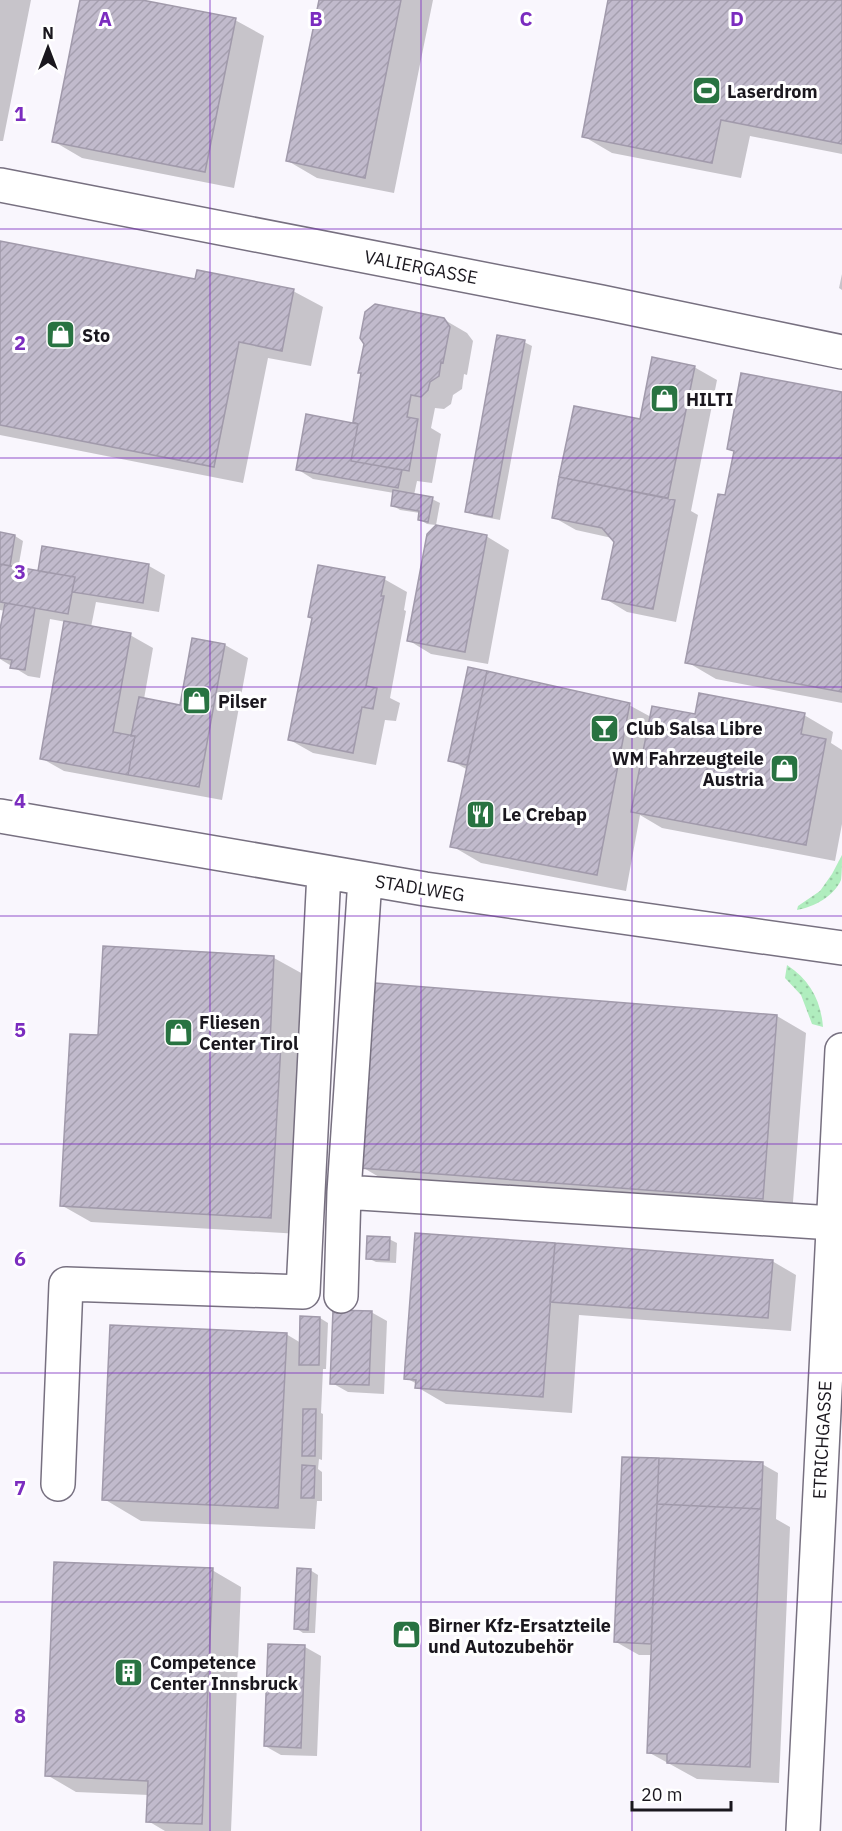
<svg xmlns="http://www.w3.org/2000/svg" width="842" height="1831" viewBox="0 0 842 1831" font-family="'IBM Plex Sans',sans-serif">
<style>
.grass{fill:url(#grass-dots)}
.shadow{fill:#0003}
.building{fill:url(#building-hatch);stroke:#a19aab;stroke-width:1.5}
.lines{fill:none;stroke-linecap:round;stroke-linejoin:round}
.minor-casing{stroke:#777080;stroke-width:36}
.minor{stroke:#fff;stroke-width:33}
.grid{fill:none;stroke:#7b2cbf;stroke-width:1.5;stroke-opacity:0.55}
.labels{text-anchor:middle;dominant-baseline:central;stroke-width:6;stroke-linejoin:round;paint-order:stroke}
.poi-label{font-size:18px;font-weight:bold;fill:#1a171e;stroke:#fff;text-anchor:start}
.street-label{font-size:18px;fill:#1a171e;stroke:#fff}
.grid-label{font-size:20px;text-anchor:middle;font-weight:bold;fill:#7b2cbf;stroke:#fff;stroke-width:6;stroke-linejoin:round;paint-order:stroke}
</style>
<defs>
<pattern id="grass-dots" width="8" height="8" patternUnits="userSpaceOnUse" patternTransform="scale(1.5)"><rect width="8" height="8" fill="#b0edbe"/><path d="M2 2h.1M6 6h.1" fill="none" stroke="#97caa3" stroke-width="1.8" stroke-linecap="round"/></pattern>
<pattern id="building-hatch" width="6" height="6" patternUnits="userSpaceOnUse" patternTransform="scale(1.5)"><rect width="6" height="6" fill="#c1bacc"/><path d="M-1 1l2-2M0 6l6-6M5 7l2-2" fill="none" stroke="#a59faf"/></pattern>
</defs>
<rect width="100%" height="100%" fill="#f9f6fd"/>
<path class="grass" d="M842,855C842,863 842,873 841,880C834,896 814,907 797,910L798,906L820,891L832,874Z
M787,965C810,980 821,1001 823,1027L812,1024L801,995L785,978Z"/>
<path class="shadow" d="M0,0H31L3,141H0Z
M81,0H134L235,20L264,36L234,188L82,158L53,141Z
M320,0H433L394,193L317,178L288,161Z
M610,0H842V154L750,136L741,178L612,153L583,136Z
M0,242L197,281L293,291L323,307L311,366L268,358L243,483L0,435Z
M842,274V290L839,288Z
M443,319L467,333L473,341L467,375L464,374L462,389L453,395L451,404L444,409L435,408L431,428L441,434L432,483L417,481L414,495L432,499L440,503L436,525L427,524L419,519L420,513L400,510L392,505L394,493L313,479L297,469L360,426Z
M524,342L532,346L500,520L474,515L467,511Z
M694,367L717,380L691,511L698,515L676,622L627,612L604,598L615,542L612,538L576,530L553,517L575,408L641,420Z
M842,394V703L716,679L687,662L735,452L728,448Z
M0,534L15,536L23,541L18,569L45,574L149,566L165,575L159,612L96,602L91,627L130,635L153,648L144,699L181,706L225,645L248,658L222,800L64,771L41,758L66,622L50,619L40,678L28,676L0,659V638L5,611L0,610Z
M486,536L509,550L488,664L431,654L408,640Z
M384,579L407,592L404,610L406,611L390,698L400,703L396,721L385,720L376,765L313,753L290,740Z
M486,672L629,705L651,717L804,715L833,732L831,743L842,750V824L835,861L662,828L640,815L626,891L481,863L452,846L468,770L450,760Z
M104,948L274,958L303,974L300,1234L91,1222L61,1205L99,1037Z
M376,985L777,1016L806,1033L792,1215L391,1184L362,1167Z
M416,1234L772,1261L796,1275L791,1331L579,1315L572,1413L446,1404L417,1387V1384L406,1378Z
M389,1239L397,1243L396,1263L376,1262L368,1258Z
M371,1312L387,1321L384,1394L348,1392L332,1383Z
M320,1318L328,1323L326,1369H323L321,1413L323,1414L322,1460L319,1459L318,1469L322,1472V1501H317L315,1529L141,1521L104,1499L286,1334L301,1343Z
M624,1458L762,1464L778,1473L776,1519L790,1527L779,1783L697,1779L648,1752L652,1655H639L616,1642Z
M212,1570L241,1587L231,1831H165L148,1821L149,1795L76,1792L47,1775Z
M310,1570L318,1575L315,1633H303L296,1628Z
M305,1647L321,1656L317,1756L281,1755L265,1746Z"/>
<path class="building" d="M80,0H142L236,18L205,172L52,142Z
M319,0H401L365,178L286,161Z
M608,0H842V144L721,120L712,163L582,137Z
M0,241L195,279L197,270L294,289L282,351L239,342L214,467L0,425Z
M375,304L444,318L450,327L443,363L441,362L439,376L430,382L428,390L421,397L411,395L407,417L418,419L409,471L351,461L358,424L353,422L361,373H358L364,344L360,338L365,312Z
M497,335L525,340L492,517L465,512Z
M652,357L695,366L668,498L559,477L574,406L640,419Z
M741,373L842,392V692L685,663L718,494L725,495L734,451L727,449Z
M306,414L358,424L351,461L402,470L398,488L296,470Z
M559,477L675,500L653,609L602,599L614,542L602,528L552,518Z
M393,490L433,497L428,522L418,520L419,511L391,506Z
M436,525L487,535L465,652L407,641L427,534Z
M0,532L15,535L10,566L0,564Z
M42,546L149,564L143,603L72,592L75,577L38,571Z
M0,564L75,577L68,614L0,602Z
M318,565L385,577L381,596H384L366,686L377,688L373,709L362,707L353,753L288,740L312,618L308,617Z
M5,603L35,608L25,670L10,668L12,660L0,658V629Z
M64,621L131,633L113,732L135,736L128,775L40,759Z
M192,638L225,644L199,787L128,775L135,736H131L139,697L180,705Z
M468,667L487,671L467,765L448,761Z
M487,671L630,703L597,875L450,847Z
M699,693L805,713L801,734L826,739L806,845L631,812L652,706L695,714Z
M103,946L274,956L270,1043L281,1044L271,1218L60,1206L70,1034L98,1035Z
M375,983L777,1015L763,1199L360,1168Z
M415,1233L555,1243L543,1397L415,1388L416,1380L404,1379Z
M367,1236L390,1237L389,1260L366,1259Z
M555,1243L773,1260L768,1318L550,1302Z
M333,1310L372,1311L369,1385L330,1384Z
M300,1316L320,1317L319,1365H299Z
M110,1325L287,1333L278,1508L102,1500Z
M303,1409H316L315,1456H302Z
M622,1457L659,1458L651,1644L614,1642Z
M659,1458L763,1462L761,1509L657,1504Z
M302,1465L315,1466L314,1498H301Z
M657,1504L761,1509L750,1767L667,1763V1754L647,1753Z
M54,1562L213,1568L202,1824L146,1822L148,1781L45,1776Z
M297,1568L311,1569L308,1630L294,1629Z
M268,1644L305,1645L301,1748L264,1746Z"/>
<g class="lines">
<defs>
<path id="minor" d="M0,185L601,302L842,352
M0,816L425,889L842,948
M344,1192L833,1223
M341,1296L344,1192L365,879
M58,1484L66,1284L303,1292L324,872
M803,1831L842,1050"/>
</defs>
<use href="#minor" class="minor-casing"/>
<use href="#minor" class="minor"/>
</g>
<path class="grid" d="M210,0V1831M421,0V1831M632,0V1831M0,229H842M0,458H842M0,687H842M0,916H842M0,1144H842M0,1373H842M0,1602H842"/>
<defs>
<symbol id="stadium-square" viewBox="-11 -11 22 22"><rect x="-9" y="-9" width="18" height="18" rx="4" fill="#287341" stroke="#fff"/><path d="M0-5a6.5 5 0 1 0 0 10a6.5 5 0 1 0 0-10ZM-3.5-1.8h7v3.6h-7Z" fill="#fff"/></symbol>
<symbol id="shop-square" viewBox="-11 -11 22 22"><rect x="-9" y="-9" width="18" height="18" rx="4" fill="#287341" stroke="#fff"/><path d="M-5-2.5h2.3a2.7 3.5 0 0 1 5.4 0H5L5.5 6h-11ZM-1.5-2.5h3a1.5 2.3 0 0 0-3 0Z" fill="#fff"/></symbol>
<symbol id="bar-square" viewBox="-11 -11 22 22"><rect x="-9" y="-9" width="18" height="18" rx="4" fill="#287341" stroke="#fff"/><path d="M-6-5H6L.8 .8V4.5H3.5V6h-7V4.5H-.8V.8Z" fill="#fff"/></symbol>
<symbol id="restaurant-square" viewBox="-11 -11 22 22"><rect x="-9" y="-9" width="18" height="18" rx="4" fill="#287341" stroke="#fff"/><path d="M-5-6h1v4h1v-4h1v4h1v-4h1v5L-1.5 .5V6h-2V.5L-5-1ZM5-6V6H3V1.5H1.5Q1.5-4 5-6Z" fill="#fff"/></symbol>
<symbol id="building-square" viewBox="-11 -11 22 22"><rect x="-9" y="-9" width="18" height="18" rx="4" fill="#287341" stroke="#fff"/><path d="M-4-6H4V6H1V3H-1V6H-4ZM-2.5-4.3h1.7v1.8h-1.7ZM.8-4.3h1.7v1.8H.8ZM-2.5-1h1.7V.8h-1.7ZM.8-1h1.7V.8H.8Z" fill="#fff"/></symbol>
</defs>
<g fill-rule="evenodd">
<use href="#stadium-square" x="690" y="74" width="33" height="33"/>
<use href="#shop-square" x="44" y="318" width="33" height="33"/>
<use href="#shop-square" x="648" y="382" width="33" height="33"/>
<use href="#shop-square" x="180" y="684" width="33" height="33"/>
<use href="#bar-square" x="588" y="712" width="33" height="33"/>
<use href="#shop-square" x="768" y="752" width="33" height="33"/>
<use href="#restaurant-square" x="464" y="798" width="33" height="33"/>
<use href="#shop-square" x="162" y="1016" width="33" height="33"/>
<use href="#shop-square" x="390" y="1618" width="33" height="33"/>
<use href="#building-square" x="112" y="1656" width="33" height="33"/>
</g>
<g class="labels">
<g class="poi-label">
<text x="727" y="91">Laserdrom</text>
<text x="82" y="335">Sto</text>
<text x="686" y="399">HILTI</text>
<text x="218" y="701">Pilser</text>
<text x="626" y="728">Club Salsa Libre</text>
<text x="764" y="758" text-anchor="end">WM Fahrzeugteile<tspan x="764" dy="21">Austria</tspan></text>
<text x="502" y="814">Le Crebap</text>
<text x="199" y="1022">Fliesen<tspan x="199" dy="21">Center Tirol</tspan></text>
<text x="428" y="1625">Birner Kfz-Ersatzteile<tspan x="428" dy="21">und Autozubehör</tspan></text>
<text x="150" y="1662">Competence<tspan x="150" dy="21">Center Innsbruck</tspan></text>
</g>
<g class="street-label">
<text transform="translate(421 267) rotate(11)">VALIERGASSE</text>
<text transform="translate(420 888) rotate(9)">STADLWEG</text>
<text transform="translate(822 1440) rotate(-87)">ETRICHGASSE</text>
</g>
</g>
<g class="grid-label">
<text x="105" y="26">A</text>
<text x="316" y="26">B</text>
<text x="526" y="26">C</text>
<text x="737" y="26">D</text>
<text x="20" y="121">1</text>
<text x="20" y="350">2</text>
<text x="20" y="579">3</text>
<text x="20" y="808">4</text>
<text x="20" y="1037">5</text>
<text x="20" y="1266">6</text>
<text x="20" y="1495">7</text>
<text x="20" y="1723">8</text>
</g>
<g transform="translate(48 48)" stroke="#ffffff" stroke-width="4.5" paint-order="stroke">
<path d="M0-4.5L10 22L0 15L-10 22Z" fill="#1a171e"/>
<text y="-9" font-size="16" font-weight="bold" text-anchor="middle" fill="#1a171e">N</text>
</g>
<path d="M632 1801v9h99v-9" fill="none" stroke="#1a171e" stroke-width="3"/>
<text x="641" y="1801" font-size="18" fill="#1a171e" stroke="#ffffff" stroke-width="4.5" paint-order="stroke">20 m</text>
</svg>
